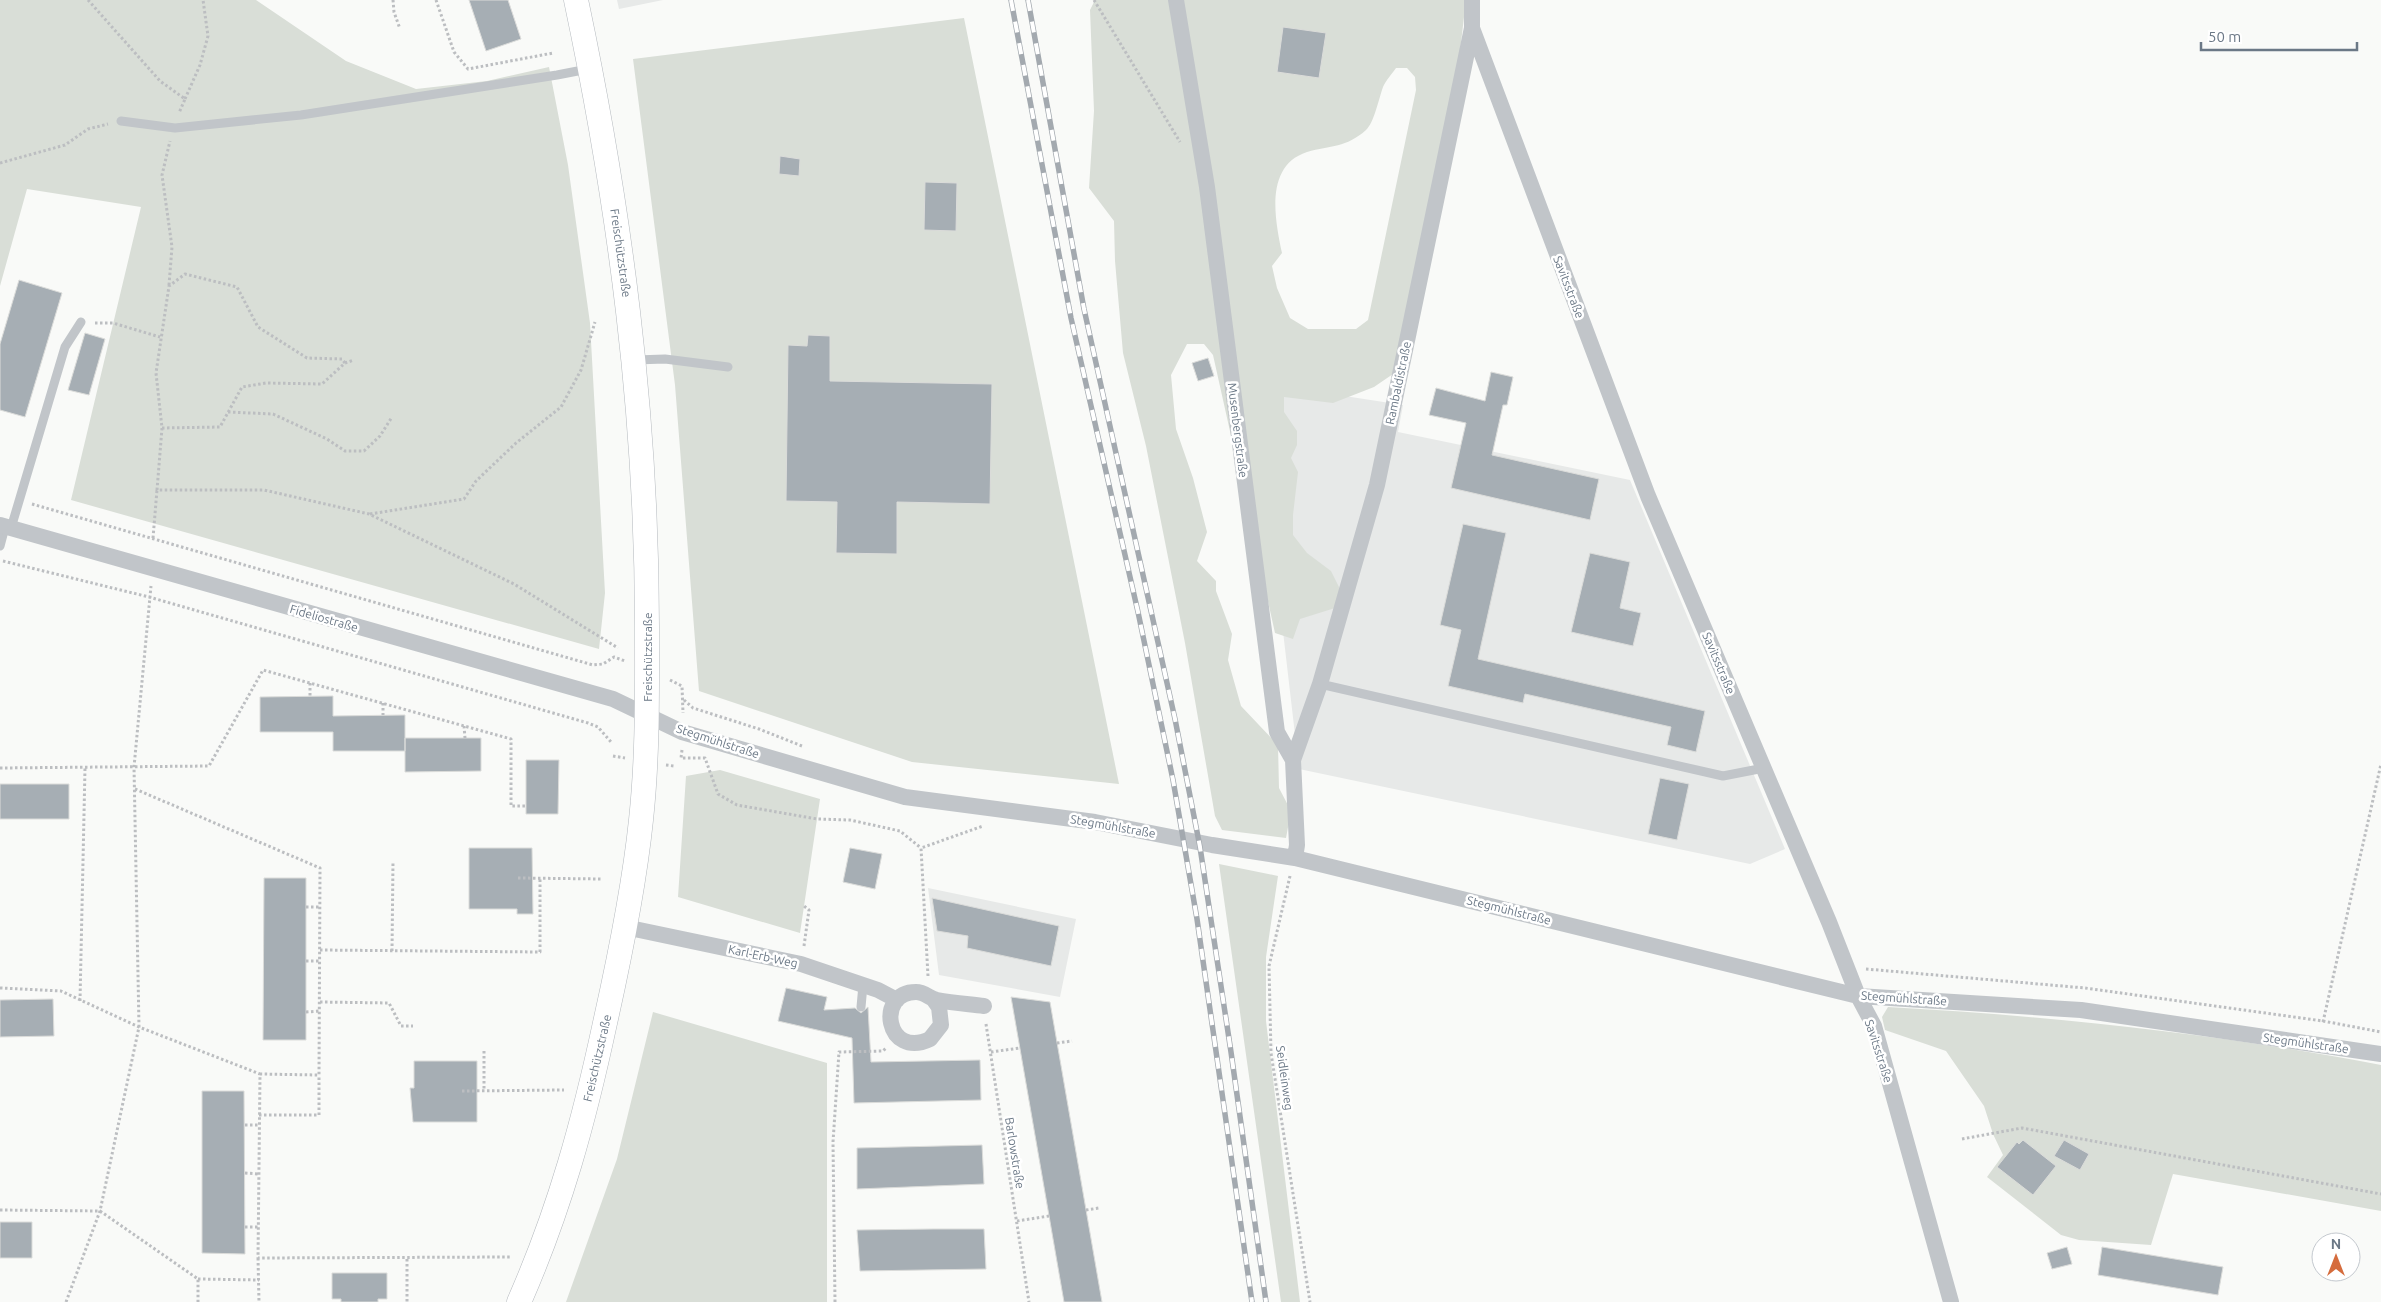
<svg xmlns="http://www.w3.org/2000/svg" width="2381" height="1302" viewBox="0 0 2381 1302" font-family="Ubuntu,sans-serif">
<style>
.built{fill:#e7e9e8}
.green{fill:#d9ded7;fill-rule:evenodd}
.building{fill:#a6aeb4;stroke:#dbdcda}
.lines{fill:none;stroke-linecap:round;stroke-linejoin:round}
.secondary-casing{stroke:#b4b9be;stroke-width:25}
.path{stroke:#bcbec1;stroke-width:3;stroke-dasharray:2.5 2.5;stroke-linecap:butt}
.service{stroke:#c1c5c9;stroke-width:9}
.minor{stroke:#c1c5c9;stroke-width:16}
.secondary{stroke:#fff;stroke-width:24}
.rail-casing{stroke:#a3a9af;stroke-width:5.5}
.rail{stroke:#fff;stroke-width:4;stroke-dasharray:11;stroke-linecap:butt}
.labels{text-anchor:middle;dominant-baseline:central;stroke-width:5;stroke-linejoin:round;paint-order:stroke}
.street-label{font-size:12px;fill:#6b7886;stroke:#fff}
</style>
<rect width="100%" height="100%" fill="#f9faf8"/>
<path class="built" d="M617,0H663L619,9Z
M1254,382L1403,405L1398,432L1630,480L1785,849L1750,864L1299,769Z
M928,888L1076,919L1060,997L939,975Z"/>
<path class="green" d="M0,0H256L346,61L416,89L487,81L549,67L568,165L590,323L605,593L599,649L71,500L141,207L27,189L0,286Z
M1095,0H1466L1456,85L1393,374L1374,387L1333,403L1284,397V412L1297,431V445L1291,458L1298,472L1293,515V535L1307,553L1331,571L1342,593L1335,608L1300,619L1293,639L1275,633L1213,355L1204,344H1187L1171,375L1176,429L1193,478L1207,532L1197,561L1216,581V591L1232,634L1228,660L1241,706L1278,745L1279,788L1291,811L1286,838L1222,830L1215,816L1185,643L1146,446L1123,353L1115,261L1114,221L1089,188L1094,111L1090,10ZM1396,68H1407L1415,77L1416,90L1368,320L1356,329H1308L1290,318L1277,288L1272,266L1282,253C1275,220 1264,166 1307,152C1331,145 1346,148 1366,130C1374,123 1379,98 1383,87C1386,80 1392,74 1396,68Z
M964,18L1119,784L912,762L699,691L675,385L633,59Z
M720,770L820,799L800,933L678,897L686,776Z
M1219,864L1278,876L1266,957V1021L1300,1302H1281Z
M1888,1007C2051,1016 2220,1034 2381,1065V1211L2173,1174L2151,1245L2079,1240L2061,1235L1987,1177L2003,1155L1993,1134L1984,1106L1946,1051L1885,1030L1882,1017Z
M653,1012L827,1063V1302H566L617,1159Z"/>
<path class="building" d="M469,0H508L521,39L486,51Z
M1283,27L1326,33L1319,78L1277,72Z
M780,156L800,159L799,176L779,174Z
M925,182L957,183L956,231L924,230Z
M19,280L62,293L25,417L0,410V344Z
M85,333L105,339L89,395L68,390Z
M808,335L830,336V381L992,384L990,504L897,502V554L836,553L837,502L786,501L788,345L807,346Z
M1208,358L1214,376L1198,381L1192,363Z
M1491,372L1513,377L1507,405H1503L1492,455L1599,479L1590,520L1451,488L1466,423L1429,415L1436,388L1485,401Z
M1463,524L1506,533L1478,659L1705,711L1696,752L1667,745L1671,727L1525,694L1523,703L1448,686L1461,630L1440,625Z
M1590,553L1630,562L1620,608L1641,613L1633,646L1571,632Z
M333,696V716L405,715V751H333V732H260V697Z
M405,738H481V771L405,772Z
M526,760H559L558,814H526Z
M1660,778L1689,784L1677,840L1648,834Z
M0,784H69V819H0Z
M469,848H532L533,914H517V909H469Z
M850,848L882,854L875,889L843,882Z
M264,878H306V1040H263Z
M932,898L1059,926L1051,966L967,948L968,936L937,931Z
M786,988L827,997L824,1010L855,1008L861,1013L868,1007L871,1062L980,1060L981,1100L854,1103L852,1038L778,1021Z
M1011,997L1050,1002L1102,1302H1064Z
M53,999L54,1036L0,1037V1000Z
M414,1061H477V1122H413L410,1088H414Z
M202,1091H244L245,1254L202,1253Z
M2023,1140L2056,1166L2033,1195L1997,1167L2017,1142L2019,1144Z
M2064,1140L2089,1154L2080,1170L2054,1156Z
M982,1145L984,1184L857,1189V1148Z
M0,1222H32V1258H0Z
M934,1229H984L986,1269L860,1271L857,1230Z
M2067,1247L2072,1264L2052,1269L2047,1253Z
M2102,1247L2223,1267L2218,1295L2098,1275Z
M332,1273H387V1299H378V1302H341V1299H332Z"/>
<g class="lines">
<defs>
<path id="secondary" d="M519,1302C560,1209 584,1121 605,1023C620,956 634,888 641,820C648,755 647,691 647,627C647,414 620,208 576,0"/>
</defs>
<use href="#secondary" class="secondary-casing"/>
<path class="path" d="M88,0L160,81L185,99L179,113
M393,0L394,12L400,29
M436,0L454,52L468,69L553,53
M1094,0L1180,142
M185,99L200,65L208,36L203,0
M0,163L65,145L88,129L108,124
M169,285L172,247L162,175L170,141
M95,323H113L160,337
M345,363L342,359L307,358L258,327L237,287L185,274L169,286L156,373L162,428L157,490H264L369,514L514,584L618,648
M228,412L273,414L327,439L345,451H364L380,436L392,417
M162,428L220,427L242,387L266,383L322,384L345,363L354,360
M32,504L593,665L603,664L614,657L625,661
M370,514L464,499L476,481L516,443L561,407L581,370L595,322
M153,538L157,490
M3,561L149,597L588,723L598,727L611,742
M670,680L682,686L683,713
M310,683V697
M684,700L693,708L759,729L802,746
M383,703V715
M464,726L465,738
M682,750L681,758H705L718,794L737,805L817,819L850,820L900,831L921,848
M613,756L625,758
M666,765L674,766
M0,768L209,766L263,670L511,739V806H526
M135,789L320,868L319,1075L260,1074
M1290,876L1269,966L1271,1053L1310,1302
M518,878L602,879
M306,907H320
M804,946L809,910L804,906
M320,950L540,952V878
M392,951L393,861
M306,961H320
M1866,969L2085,988L2323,1021L2381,1032
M928,976L921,848L983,826
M0,988L61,991L139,1027L260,1074L258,1258L510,1257
M80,1001L85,768
M320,1002L389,1003L401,1026H413
M306,1012L320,1011
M2323,1022L2381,764
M986,1024L1029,1302
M1057,1043L1072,1041
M484,1051V1091
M991,1052L1020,1048
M462,1091L564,1090
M259,1115H319V1075
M245,1125H259
M1962,1139L2022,1128L2381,1194
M245,1173L259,1174
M0,1210L100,1211L198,1279V1302
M1086,1210L1099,1208
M1017,1221L1049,1216
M245,1227H259
M258,1258L259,1302
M407,1259V1302
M198,1279L259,1280
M66,1302L100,1211L139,1027L134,767L151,586
M835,1302L833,1142L839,1052L883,1051L886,1048"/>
<path class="service" d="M121,121L175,128L301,115L557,75L588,69
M635,360L665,359L728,367
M11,528L65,347L81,322
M0,546L5,527
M1320,684L1723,776L1764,768
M861,1007L863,985"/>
<path class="minor" d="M1176,0L1207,187L1277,732L1293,760L1297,845L1295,858
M1472,28L1648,496L1829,922L1858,996L1874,1026L1951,1302
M0,525L613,699L682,732L905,797L1095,822L1212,845L1295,858L1858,996L2081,1010L2381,1054
M1293,760L1320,684L1377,485L1472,28V0
M625,927L801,964L878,990L897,1000
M934,1000L939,1007L941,1025L930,1039C886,1060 875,992 916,992C925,992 930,999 937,1000C953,1003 968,1004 984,1006"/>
<use href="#secondary" class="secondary"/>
<defs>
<path id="rail" d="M1011,0L1071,318L1138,612L1173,780L1197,919L1252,1302
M1028,0L1084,309L1175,719L1200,847L1231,1052L1266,1302"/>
</defs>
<use href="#rail" class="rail-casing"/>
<use href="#rail" class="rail"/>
</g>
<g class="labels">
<g class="street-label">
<text transform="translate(621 253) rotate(82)">Freischützstraße</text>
<text transform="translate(1569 287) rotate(69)">Savitsstraße</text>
<text transform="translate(1398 383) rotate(-78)">Rambaldistraße</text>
<text transform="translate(1238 430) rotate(83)">Musenbergstraße</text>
<text transform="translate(324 618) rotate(16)">Fideliostraße</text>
<text transform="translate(647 657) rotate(-90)">Freischützstraße</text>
<text transform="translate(1719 663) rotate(67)">Savitsstraße</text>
<text transform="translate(718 741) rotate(18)">Stegmühlstraße</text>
<text transform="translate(1113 826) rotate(10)">Stegmühlstraße</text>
<text transform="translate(1509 910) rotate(14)">Stegmühlstraße</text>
<text transform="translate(763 956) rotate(12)">Karl-Erb-Weg</text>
<text transform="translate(1904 998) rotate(4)">Stegmühlstraße</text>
<text transform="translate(2306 1043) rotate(8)">Stegmühlstraße</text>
<text transform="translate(1879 1051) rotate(72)">Savitsstraße</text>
<text transform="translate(597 1058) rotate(-77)">Freischützstraße</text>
<text transform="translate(1285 1078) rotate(82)">Seidleinweg</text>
<text transform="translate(1015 1153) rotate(81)">Barlowstraße</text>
</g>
</g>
<g transform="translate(2336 1257)"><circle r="24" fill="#ffffff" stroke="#c4c9cf"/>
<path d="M0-4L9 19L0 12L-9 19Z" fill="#d56c3d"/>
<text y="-8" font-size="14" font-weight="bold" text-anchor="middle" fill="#6b7886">N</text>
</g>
<path d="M2201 42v8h156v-8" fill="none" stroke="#6b7886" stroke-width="2.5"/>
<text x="2208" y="42" font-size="15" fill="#6b7886" stroke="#ffffff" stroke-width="4" paint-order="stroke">50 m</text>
</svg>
